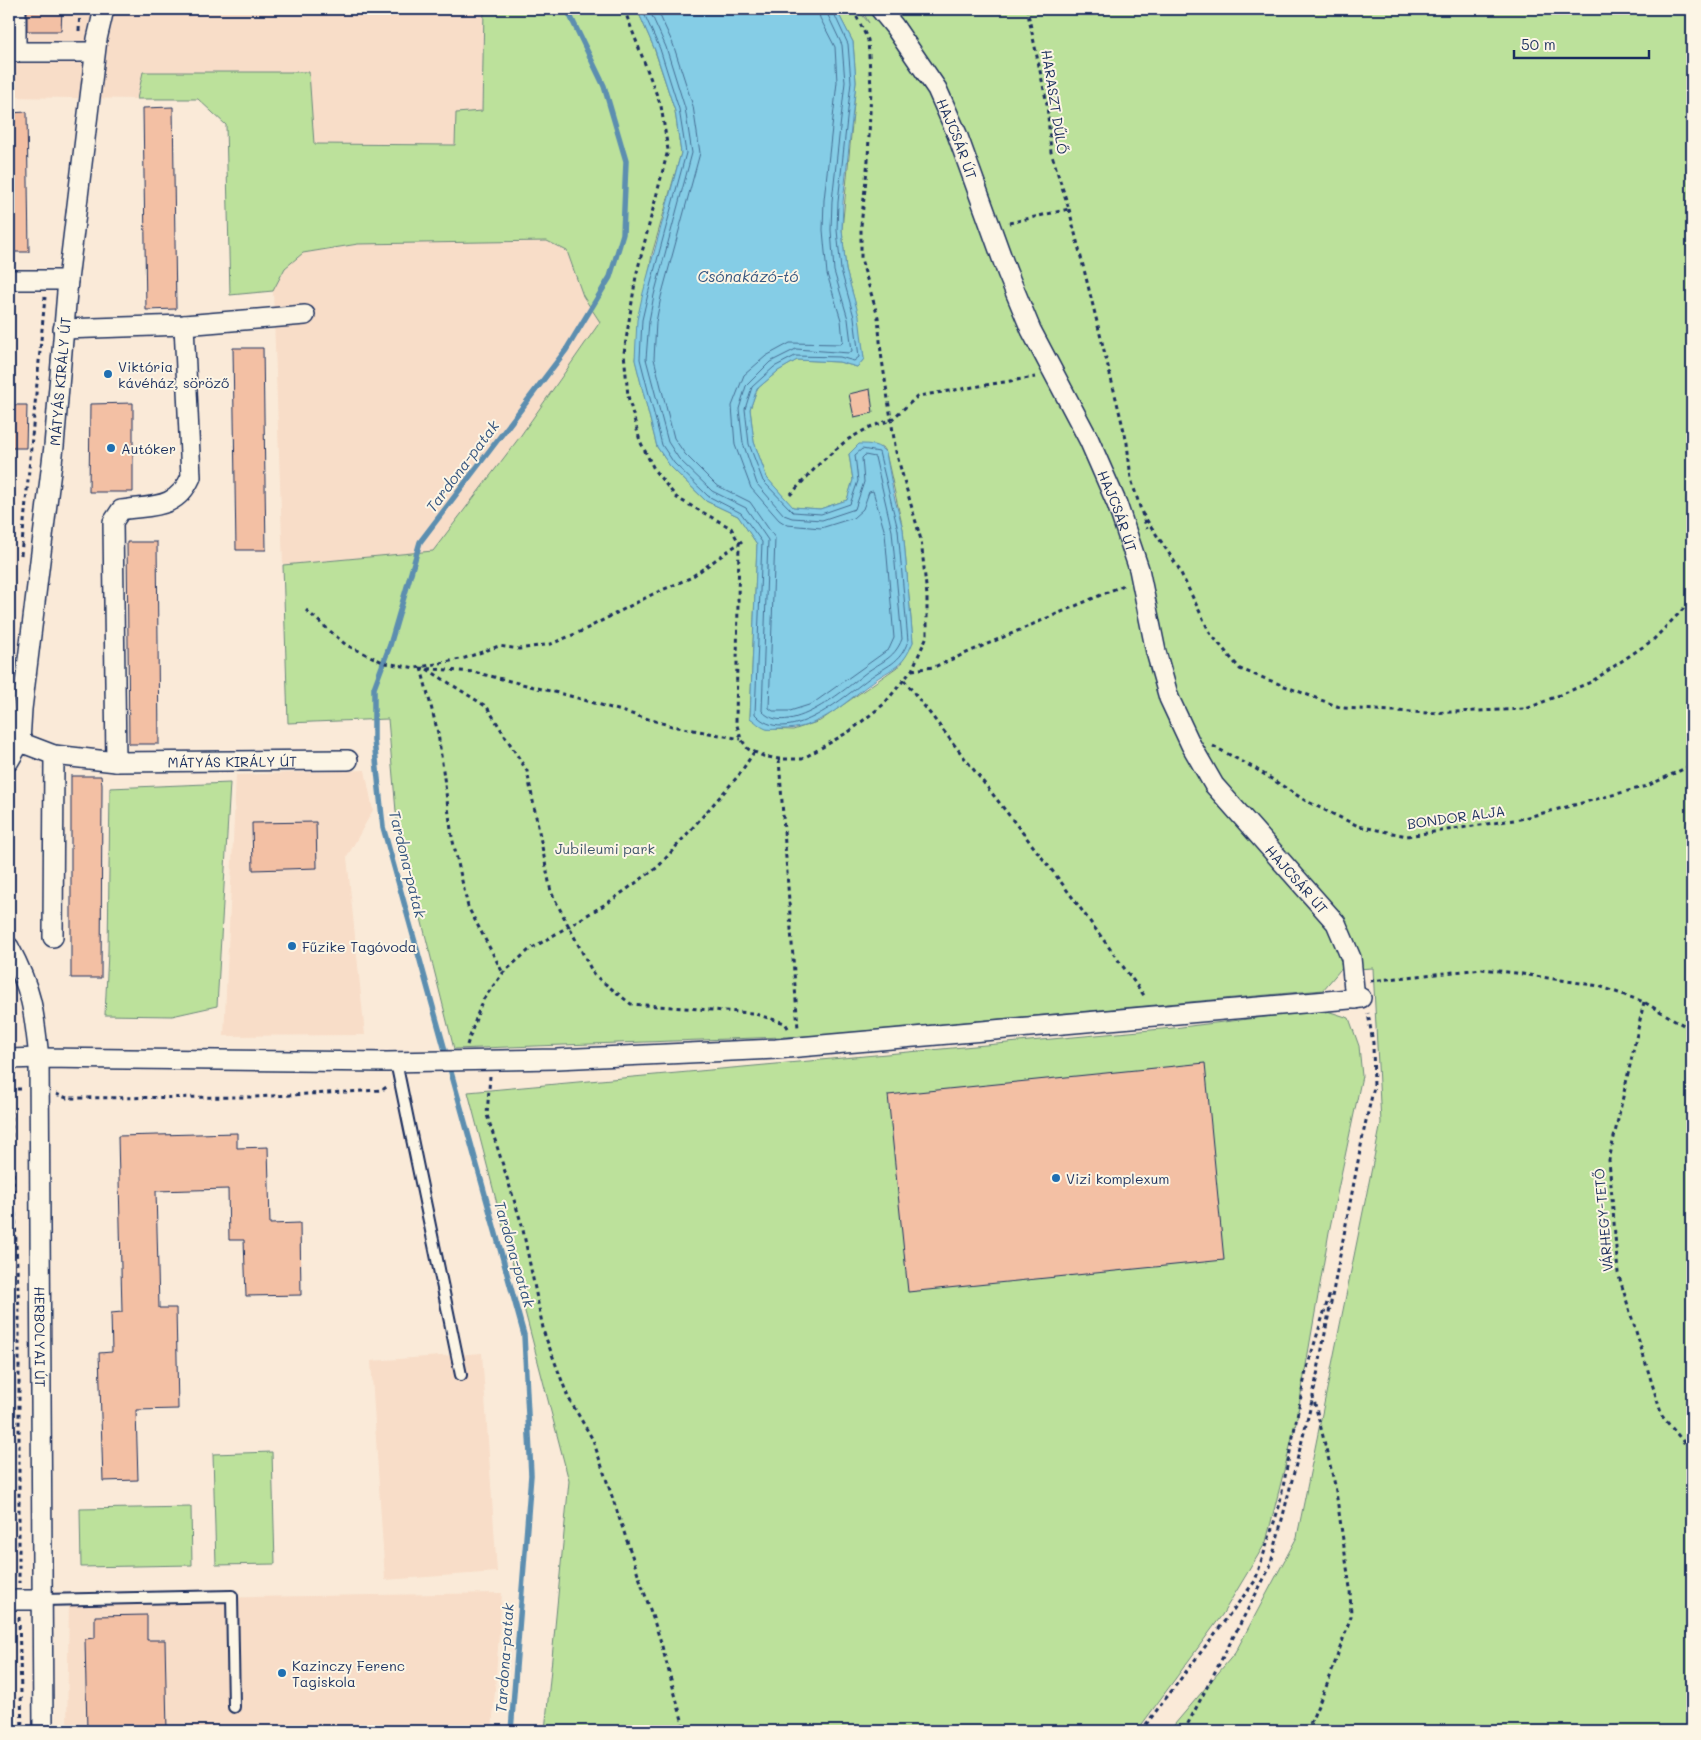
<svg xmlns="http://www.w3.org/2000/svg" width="1701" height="1740" viewBox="0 0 1701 1740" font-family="Mali,sans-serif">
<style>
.built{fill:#f8ddc8}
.green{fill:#bce19b;stroke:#6c887c}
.water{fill:#85cde6;stroke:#5b8eb0}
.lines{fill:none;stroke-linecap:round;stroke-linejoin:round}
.shore{stroke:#456e94;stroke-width:1}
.stream{stroke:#5b8eb0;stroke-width:5.5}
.building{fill:#f3c0a4;stroke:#1b2f5e}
.service-casing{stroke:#1b2f5e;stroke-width:14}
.minor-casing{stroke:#1b2f5e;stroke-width:22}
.path{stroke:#1b2f5e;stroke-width:3;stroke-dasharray:4 4;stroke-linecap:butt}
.service{stroke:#fcf5e5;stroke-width:10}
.minor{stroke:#fcf5e5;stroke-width:19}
.poi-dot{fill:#1f6fb2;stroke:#fcf5e5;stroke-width:2}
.labels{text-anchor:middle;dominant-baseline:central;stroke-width:4;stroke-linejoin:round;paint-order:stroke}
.street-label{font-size:14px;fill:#1b2f5e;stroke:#fcf5e5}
.poi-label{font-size:14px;fill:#1b2f5e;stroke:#fcf5e5;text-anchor:start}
.park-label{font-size:14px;fill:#3b536a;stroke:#fcf5e5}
.water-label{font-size:15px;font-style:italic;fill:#365680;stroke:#fcf5e5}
</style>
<rect width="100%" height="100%" fill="#faead8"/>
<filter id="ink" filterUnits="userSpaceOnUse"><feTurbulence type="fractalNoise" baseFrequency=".02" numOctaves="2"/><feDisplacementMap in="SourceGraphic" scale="10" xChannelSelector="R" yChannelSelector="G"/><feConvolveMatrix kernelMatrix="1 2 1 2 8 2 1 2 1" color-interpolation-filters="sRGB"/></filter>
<g filter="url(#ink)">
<path class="built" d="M9,9H484L482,111L455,145L314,144L308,72H143L137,99L9,97Z
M547,241L567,251L583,296L600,322L519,438L433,551L283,565L273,291L285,268L303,253L358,244Z
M365,770L373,810L347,857L365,1035L224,1036L236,775Z
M482,1353L497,1572L385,1580L371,1361Z
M502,1593L492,1731H67L69,1600Z"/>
<path class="green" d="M484,9H637L654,48L675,111L681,153L652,254L635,359L657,447L670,466L706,501L738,516L757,544L750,718L767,729L793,730L820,721L900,665L913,642L903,529L886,453L882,447L849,454L853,480L847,500L820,509L792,507L767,478L754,442L750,409L757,389L778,371L797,360L839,362L857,367L864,359L857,310L846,270L842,230L856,82L853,42L836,9H857L869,23L861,9H1692V1731H1169L1235,1653L1297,1537L1381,1123L1373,968L1340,970L1323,990L810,1036L454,1049L397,823L388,719L288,723L283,565L433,551L519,438L600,322L583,296L567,251L547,241L358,244L303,253L285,268L273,291L230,295L226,125L198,99H137L143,72H309L314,144L455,145L456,113L482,111Z
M230,783L217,1006L172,1016L105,1015L108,952L110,788Z
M1324,1010L1349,1018L1359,1046L1362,1076L1329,1232L1296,1423L1266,1542L1222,1615L1137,1731H545L569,1481L468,1092L1173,1028Z
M272,1452L275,1564L216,1565L213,1454Z
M191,1507L192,1565L81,1567L80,1509Z"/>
<path class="water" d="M637,9H836L853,42L856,82L843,202L842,230L846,270L859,316L864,359L857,367L839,362L797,360L778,371L757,389L750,409L754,442L767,478L793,507L820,509L847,500L853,480L849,454L859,444C870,444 879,444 886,453L894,496L903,529L913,642C902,670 893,666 871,683C843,704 818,730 781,729C776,729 770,730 766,729C760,727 755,721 750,718L757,544L738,516L706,501L670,466L657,447L635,360L637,320L643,293L681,153L675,111L655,50Z"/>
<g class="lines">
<path class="shore" d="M642,9L660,49L679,109L686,153L648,294L642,320L640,359L662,445L674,463L708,496L741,513L762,542L755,714C786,749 843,698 868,679C887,665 900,664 908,641L898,530L879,452L862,449L855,455L858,481L850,504L821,514L793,512L763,481L749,444L745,409L752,387L774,367L795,356L840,357L854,361L859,357L854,317L841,270L837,230L838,202L851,82L848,44L832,9
M649,9L666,47L685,108L692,153L654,295L649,321L646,359L668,442L679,459L712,491L746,508L768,540L762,711C787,739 843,691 863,675C879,662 894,660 902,639L892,531L875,457L865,455L862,458L864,482L855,509L822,520L792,518L784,515L757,484L743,443L739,409L746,386L770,362L796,349L849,353L852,351L848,319L834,271L831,230L832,201L845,82L842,45L825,9
M657,9L673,44L693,106L700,153L661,297L656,322L654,359L674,438L685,454L716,485L750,502L775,538L769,708L773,711H790L812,704L889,649L894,638L885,533L873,491L869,492L863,509L853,518L821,528L787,525L779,520L751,488L735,445L732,406L744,375L766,356L790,343L841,344L843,342L841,320L827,274L823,230L824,200L837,82L835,47L820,18L818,9"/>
<path class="stream" d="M511,1731L531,1475L524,1335L383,827L374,740V688L390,645L420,542L566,350L610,277L623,234L626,161L604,86L567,9"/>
</g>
<path class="building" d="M27,9H62L61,31H27Z
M173,107L176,309L146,310L143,108Z
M27,112L29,252H9V113Z
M233,348H263L266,550H236Z
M870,389L873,413L854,417L849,394Z
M133,403V492H89L90,404Z
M9,405H27L26,448H9Z
M127,542H157L159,744H129Z
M71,776H101L102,785L101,978H71Z
M316,822L317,868L253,870L252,823Z
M1205,1063L1224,1260L908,1292L888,1095Z
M237,1133V1148L268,1147L270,1224L300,1223L301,1295L246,1296L244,1240H229L228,1189L156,1191L159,1308H176L178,1409L136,1410L138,1480L103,1481L99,1353L112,1352L111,1313L122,1312L118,1136Z
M147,1615V1640H165L167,1731H87L85,1639L95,1638V1616Z"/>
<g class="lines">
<defs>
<path id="service" d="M396,1062L461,1375
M42,1600L232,1596L234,1707"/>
<g id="minor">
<path d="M16,9V52H95"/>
<path id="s1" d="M880,9L894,26L937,89L957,134L1007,272L1031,330L1089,440L1117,504L1139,569L1156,652L1169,698L1191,745L1214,785L1336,923L1351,958L1355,999"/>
<path d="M9,280H68"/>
<path d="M63,329L184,325L305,315"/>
<path id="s2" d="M20,742L54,755L116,762L348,760"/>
<path id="s3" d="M9,761L20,742L22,709L54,446L68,280L97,39L104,9"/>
<path d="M116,762L113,522L121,510C152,505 176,510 191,477L184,325"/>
<path d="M53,937L54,755"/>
<path id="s4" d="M9,947C32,990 34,1010 39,1058L43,1731"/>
<path d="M9,1059L39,1058L387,1062L557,1059L776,1049L1361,998"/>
<path d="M9,1600H42"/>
</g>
</defs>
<use href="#service" class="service-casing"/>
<use href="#minor" class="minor-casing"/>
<path class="path" d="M624,9L661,106L668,150L636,276L624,353L628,396L640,441L655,471L677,498L731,528L739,543L736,722L741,739L748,749L763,756L779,759H802L850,731L884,704L912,670L927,636V596L921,540L896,452L881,353L878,317L861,259V226L868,160L871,88L868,40L853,9
M79,31L80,9
M1069,209L1127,443L1131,479L1147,529
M1009,223L1069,209L1051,152L1047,104L1027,9
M790,495L821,462L847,440L870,427L891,420L918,396L1035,377
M1142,513L1178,567L1210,633L1240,669L1342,708L1428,713L1526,709L1591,682L1653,640L1692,600
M21,555L45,297
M306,610L346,645L385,663L416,668L465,658L499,646L519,649L551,644L582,631L653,594L690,578L745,539
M420,668L474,672L574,697L672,726L741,739
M421,668L438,733L452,837L468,907L503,973
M427,669L487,707L527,771L551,892L594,975L631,1004L752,1013L785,1023L790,1031
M912,670L934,667L1124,585
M904,680L1064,886L1146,998
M1213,746L1256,769L1306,801L1358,826L1407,836L1520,819L1647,786L1692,765
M779,759L798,1029
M1370,981L1482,969L1516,973L1599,986L1644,1002L1692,1030
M1644,1002L1609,1160L1618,1273L1662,1416L1692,1452
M467,1045L482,1001L503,973L529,950L609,902L658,867L739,775L754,752
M490,1076L487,1115L522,1225L544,1333L568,1397L593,1440L660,1639L685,1731
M9,1077L19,1313V1583
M9,1089H23
M56,1094L67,1098L254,1097L382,1090L388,1086
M19,1617L22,1731
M1141,1731L1255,1581L1279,1507L1306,1371L1330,1293
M1184,1731L1270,1567L1313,1397
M1307,1731L1329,1680L1351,1616L1350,1588L1335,1485L1313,1396L1365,1125L1374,1087L1373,1043L1368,1013"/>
<use href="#service" class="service"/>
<use href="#minor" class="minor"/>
</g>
</g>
<g class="poi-dot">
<circle cx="108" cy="374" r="5"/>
<circle cx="111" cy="448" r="5"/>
<circle cx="292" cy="946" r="5"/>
<circle cx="1056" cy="1178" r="5"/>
<circle cx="282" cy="1673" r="5"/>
</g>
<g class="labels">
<g class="street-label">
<text transform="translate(1055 102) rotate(81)">HARASZT DŰLŐ</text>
<text stroke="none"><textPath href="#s1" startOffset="152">HAJCSÁR ÚT</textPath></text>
<text stroke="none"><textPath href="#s3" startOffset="385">MÁTYÁS KIRÁLY ÚT</textPath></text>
<text stroke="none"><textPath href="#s1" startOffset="558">HAJCSÁR ÚT</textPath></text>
<text stroke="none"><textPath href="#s2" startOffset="215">MÁTYÁS KIRÁLY ÚT</textPath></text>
<text transform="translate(1456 817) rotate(-8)">BONDOR ALJA</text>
<text stroke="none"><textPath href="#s1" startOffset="976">HAJCSÁR ÚT</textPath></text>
<text transform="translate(1603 1220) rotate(-95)">VÁRHEGY-TETŐ</text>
<text stroke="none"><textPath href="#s4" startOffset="395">HERBOLYAI ÚT</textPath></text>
</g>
<g class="poi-label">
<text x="118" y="366">Viktória<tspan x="118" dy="16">kávéház, söröző</tspan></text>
<text x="121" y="448">Autóker</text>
<text x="302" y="946">Fűzike Tagóvoda</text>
<text x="1066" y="1178">Vizi komplexum</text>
<text x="292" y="1665">Kazinczy Ferenc<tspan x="292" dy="16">Tagiskola</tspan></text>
</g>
<g class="park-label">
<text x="605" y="848">Jubileumi park</text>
</g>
<g class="water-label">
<text x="748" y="276">Csónakázó-tó</text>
<text transform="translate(462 466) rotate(-53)">Tardona-patak</text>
<text transform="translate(408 864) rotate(76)">Tardona-patak</text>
<text transform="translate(515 1254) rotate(74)">Tardona-patak</text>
<text transform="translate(504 1658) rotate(-86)">Tardona-patak</text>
</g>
</g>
<rect width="1701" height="1740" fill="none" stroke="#fcf5e5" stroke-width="30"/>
<rect x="15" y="15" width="1671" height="1710" fill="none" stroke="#1b2f5e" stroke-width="2" filter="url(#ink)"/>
<path d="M1514 50v8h135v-8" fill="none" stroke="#1b2f5e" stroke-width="2.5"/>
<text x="1521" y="50" font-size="15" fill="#1b2f5e" stroke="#fcf5e5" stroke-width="4" paint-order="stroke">50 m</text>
</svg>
